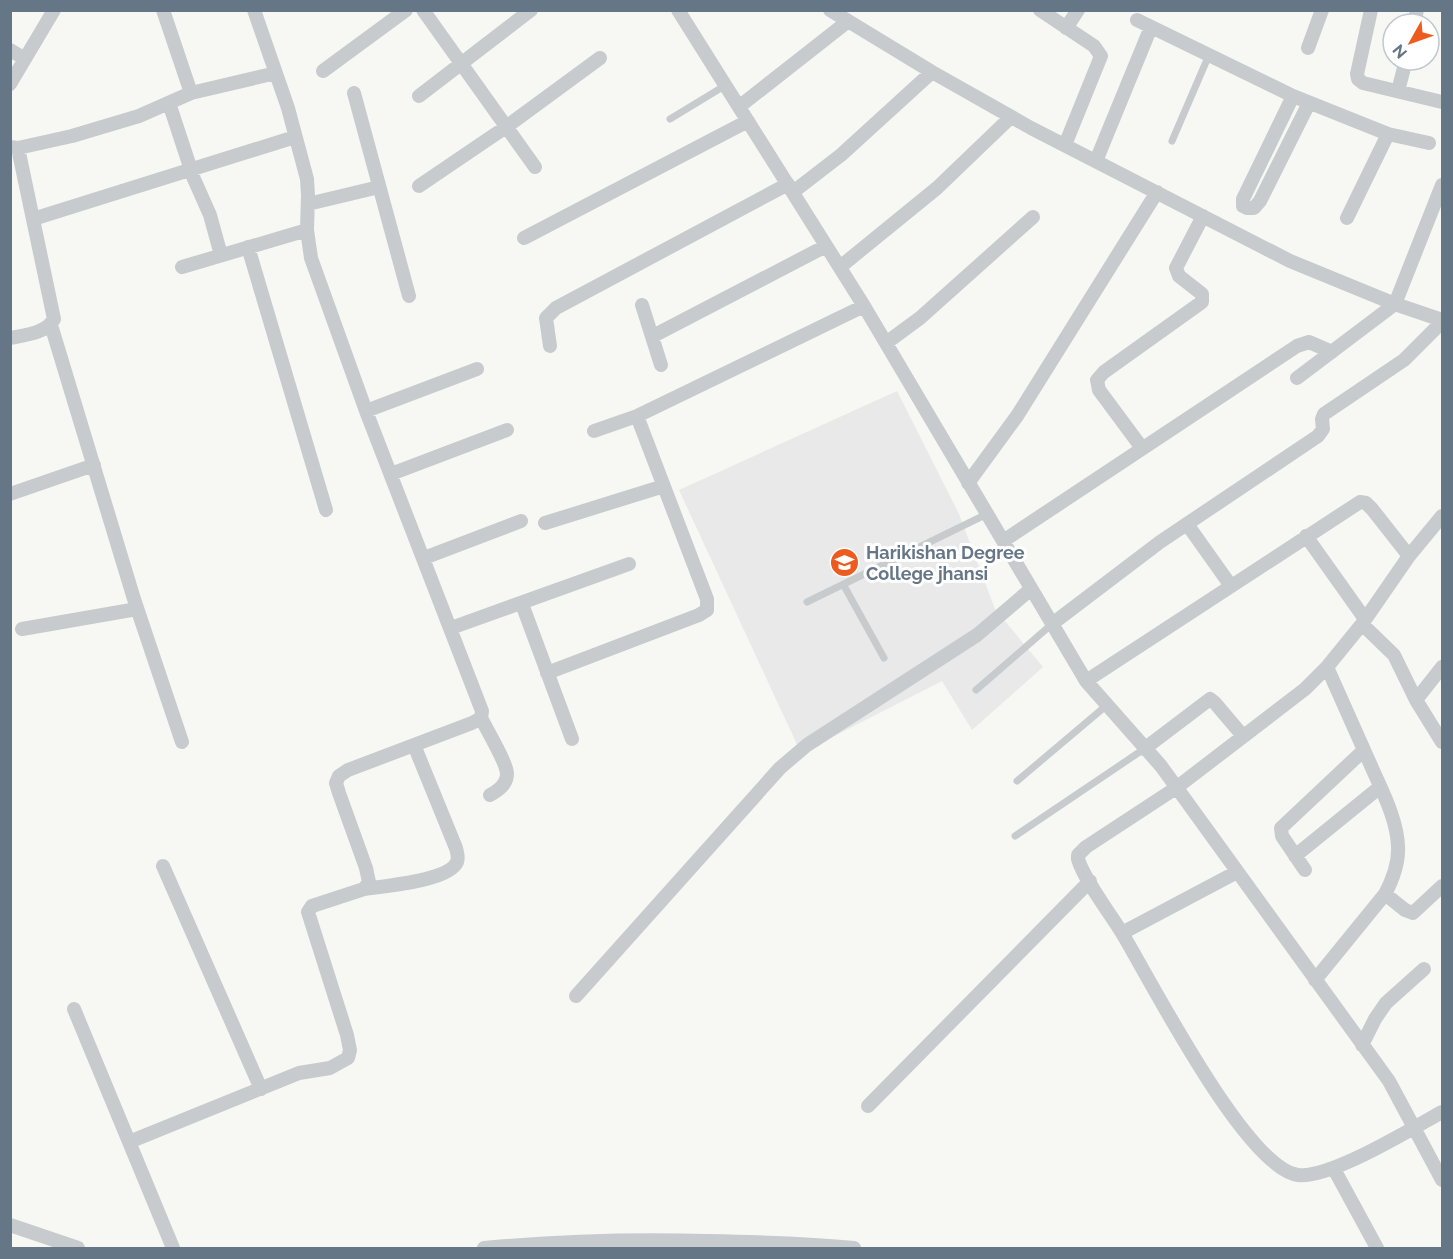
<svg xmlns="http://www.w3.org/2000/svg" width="1453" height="1259" viewBox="0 0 1453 1259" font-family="Raleway,sans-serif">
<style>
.built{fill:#e8e9e8}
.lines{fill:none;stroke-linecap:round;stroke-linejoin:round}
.lane{stroke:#c7cbce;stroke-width:7}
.street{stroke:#c7cbce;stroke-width:14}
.labels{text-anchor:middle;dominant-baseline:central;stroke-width:6;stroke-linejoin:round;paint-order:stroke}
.poi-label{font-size:18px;font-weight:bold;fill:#657687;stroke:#fff;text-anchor:start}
</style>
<rect width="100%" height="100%" fill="#f7f8f4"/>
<path class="built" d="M897,391L959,514L995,609L1043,667L972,730L942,681L801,753L679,490Z"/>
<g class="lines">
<path class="lane" d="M670,119L726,85
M1172,141L1209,55
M843,584L884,658
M807,602L987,514
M976,690L1052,624
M1017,781L1107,705
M1015,836L1144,749"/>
<path class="street" d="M423,10L535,167
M678,10L864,306L1086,681L1161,766L1389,1081L1442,1180
M830,10L932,72L1031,128L1290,261L1395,304L1442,320
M1040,10L1094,46L1101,56L1065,145
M1371,10L1357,74L1358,79L1363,83L1442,102
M1137,20L1293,96L1388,134L1429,143
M1414,24L1417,10
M1066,28L1078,10
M1308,48L1322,10
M10,50L25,59
M323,71L406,10
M10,84L54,10
M1398,91L1406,60
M191,93L276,73
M354,93L409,296
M419,96L531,10
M1293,96L1243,199V206L1247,208H1254L1260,201L1309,103
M169,103L194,179L210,215L221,255
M740,106L847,22
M10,147L18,148L72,136L139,116L191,93L163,10
M1096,161L1151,27
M419,186L506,127L600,58
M793,192L841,155L932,72
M308,204L379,187
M1347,218L1388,134
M33,219L295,137
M524,238L748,121
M248,247L326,510
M182,267L307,230
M840,267L937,188L1011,117
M642,305L661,365
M51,325L134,599L182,742
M653,336L826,246
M10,338C25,335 47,333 54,319L18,148
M886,343L920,318L1033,217
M550,346L546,318L556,308L788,184
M1297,378L1395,304L1442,185
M366,411L477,369
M594,431L637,416L864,306
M1142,448L1099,390L1097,380L1104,372L1202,302V294L1179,276L1176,268L1203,216
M391,474L507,430
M968,483L1017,416L1157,192
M10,494L94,465
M1442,516L1409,556L1362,624L1327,667L1305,689L1176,788L1086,847L1078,855V859C1084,880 1110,913 1122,933C1151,981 1246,1168 1298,1175C1330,1179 1411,1129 1442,1112
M545,523L664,486
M1187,524L1231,586
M1306,536L1365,619
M1003,541L1297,346L1309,342L1332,352
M424,558L521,521
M522,604L572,739
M1052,624L1160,542L1318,436L1323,429L1322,419L1324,414L1404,360L1442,322
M1362,624L1394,655L1416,700L1442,742
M451,628L629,564
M22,629L137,609
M547,673L699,615L707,610V599L637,416
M1086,681L1360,502L1366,503L1372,509L1409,556
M1416,700L1442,667
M481,718C487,730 507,763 507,774C507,785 497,791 490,795
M1144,749L1210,699L1215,703L1243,736
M1295,856L1380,787
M163,866L261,1089
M1305,870L1282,836L1281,828L1364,750
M364,889C384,886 449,881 457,862C459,857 457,853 456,848L414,745
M1385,894L1405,910L1413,913L1442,886
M1122,933L1237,872
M1315,980L1385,894C1393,879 1399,863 1398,846C1397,819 1382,791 1372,768C1357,734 1342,700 1327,667
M576,996L780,768L807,745L977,635L1031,589
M74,1009L173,1248
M1362,1045L1375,1019L1386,1003L1424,969
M868,1106L1090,881
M129,1142L299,1073L330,1068L348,1058L350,1050L347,1035L308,912L312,906L364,889L369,882L366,868L339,793L336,783L339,776L348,770L472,723L481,718L482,711L366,411L311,258L307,230L308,195L307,179L288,108L254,10
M1334,1169L1377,1248
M10,1225L78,1248
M484,1248C558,1241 633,1239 708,1241C757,1242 805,1243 854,1248"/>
</g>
<defs>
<symbol id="university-disc" viewBox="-11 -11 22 22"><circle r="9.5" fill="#ed5b1e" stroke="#fff"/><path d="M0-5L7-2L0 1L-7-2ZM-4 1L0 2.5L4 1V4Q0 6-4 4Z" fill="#fff"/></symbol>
</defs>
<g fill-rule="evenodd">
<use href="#university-disc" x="828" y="546" width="33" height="33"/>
</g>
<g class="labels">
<g class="poi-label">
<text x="866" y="552">Harikishan Degree<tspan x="866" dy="21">College jhansi</tspan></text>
</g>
</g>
<rect width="1453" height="1259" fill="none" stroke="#657687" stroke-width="24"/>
<g transform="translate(1411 42) rotate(230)"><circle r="28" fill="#ffffff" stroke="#c1c8cf" stroke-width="1.5"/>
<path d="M0-4.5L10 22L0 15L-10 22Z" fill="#ed5b1e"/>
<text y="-9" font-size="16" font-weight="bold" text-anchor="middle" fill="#657687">N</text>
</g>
</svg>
